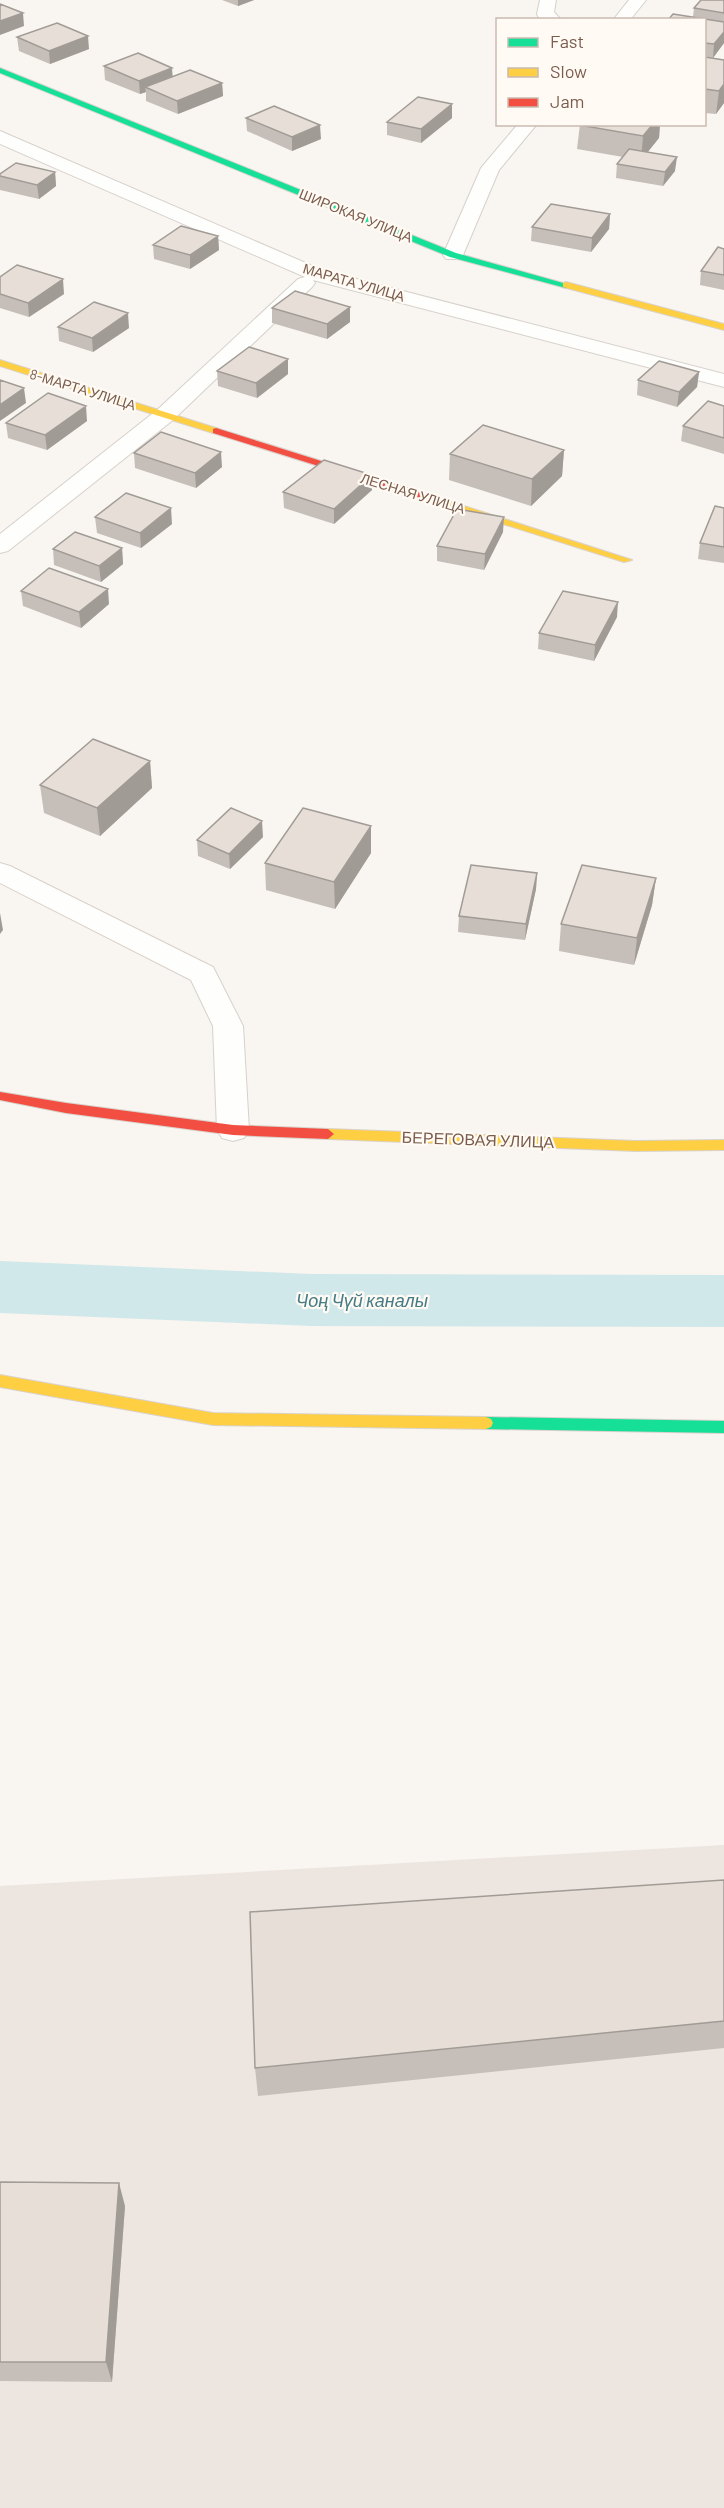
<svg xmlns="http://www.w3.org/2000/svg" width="724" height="2508" viewBox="0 0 724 2508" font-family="Barlow,sans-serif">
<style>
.industrial{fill:#ede5e0}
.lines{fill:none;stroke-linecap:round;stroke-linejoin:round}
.canal{fill:#d0e8ea;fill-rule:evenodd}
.street-casing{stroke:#d7d1cb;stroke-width:2}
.fast-casing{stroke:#d9d2cb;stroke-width:2}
.slow-casing{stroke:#d9d2cb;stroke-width:2}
.jam-casing{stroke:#d9d2cb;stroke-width:2}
.street{fill:#fefefd;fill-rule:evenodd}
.fast{fill:#16e098;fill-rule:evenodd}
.slow{fill:#ffcf43;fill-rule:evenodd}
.jam{fill:#f24e42;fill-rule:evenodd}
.wall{fill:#c6bfb9}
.shaded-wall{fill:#a19b96}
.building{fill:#e6ded7;stroke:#a19b96;stroke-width:1.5}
.labels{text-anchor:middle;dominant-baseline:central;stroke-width:4.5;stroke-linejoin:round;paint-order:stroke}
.far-street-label{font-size:14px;fill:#7a5c4d;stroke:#fffaf3}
.street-label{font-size:16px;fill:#7a5c4d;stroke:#fffaf3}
.water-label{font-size:18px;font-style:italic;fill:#437c86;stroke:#fffaf3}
</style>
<rect width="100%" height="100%" fill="#f9f5f0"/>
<path class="industrial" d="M724,1845V2508H0V1886Z"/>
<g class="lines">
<path class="canal" d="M0,1261L311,1274L724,1275V1327L311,1326L0,1313Z"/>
<defs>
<path id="street" d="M540,0H556L554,12L561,20L539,18L537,14Z
M629,0H646L630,20H613Z
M518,124H537L499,170L463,255L460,259H446L443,255L481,168Z
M0,131L322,270L724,374V387L313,280L315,283L312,287L173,420L8,551L0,553V534L157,410L298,279L305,277L0,144Z
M0,863L10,866L213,967L243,1026L249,1130L244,1138L233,1141L222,1138L217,1130L213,1026L191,980L0,883Z"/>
<path id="fast" d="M0,68L456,253L570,285L566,288L450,257L0,73Z
M486,1417L724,1421V1433L486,1429L481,1427L479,1423L481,1419Z"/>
<path id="slow" d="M566,282L724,324V330L563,287V283Z
M0,360L219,429L221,431L213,433L0,366Z
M430,497H436L632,560L624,562L430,501Z
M328,1129L636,1141L724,1140V1150L636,1151L328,1139L322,1134Z
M0,1375L213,1413L486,1417L491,1419L493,1423L491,1427L486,1429L213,1425L0,1387Z"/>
<path id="jam" d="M216,428L436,497L438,499L430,501L213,433V429Z
M0,1092L66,1103L233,1125L328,1129L334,1134L328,1139L233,1135L66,1113L0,1100Z"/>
</defs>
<use href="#street" class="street-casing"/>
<use href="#fast" class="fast-casing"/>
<use href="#slow" class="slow-casing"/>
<use href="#jam" class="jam-casing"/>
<use href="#street" class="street"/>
<use href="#fast" class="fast"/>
<use href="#slow" class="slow"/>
<use href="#jam" class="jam"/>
</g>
<path class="wall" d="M222,0H254L238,6Z
M724,0V43L713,58L705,56V20L693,17L694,8Z
M17,37L89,49L50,64L19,51Z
M705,57L724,60V103L716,114L705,113Z
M104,66L222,83L223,96L178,114L146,101V92L140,94L105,80Z
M452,104V118L421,143L387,135V122Z
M246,118L321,139L292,151L247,131Z
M580,124H660L659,138L648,152L675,171L663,186L616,178L617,164L623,157L577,149Z
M55,172L56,186L39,199L0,190V174Z
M610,214L609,229L591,252L531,241L532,227Z
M218,236L219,250L190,269L154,259L153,245Z
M724,249V290L700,285L701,271Z
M0,277L64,294L29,317L0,308Z
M350,307V322L327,339L272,323V308Z
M58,327L129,328L93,352L59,341Z
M288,359V374L257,398L218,386L217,371Z
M699,372L697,387L677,407L637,395L638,380Z
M724,406V454L681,441L683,426Z
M87,421L47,450L8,438L6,423Z
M564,450L562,476L531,506L449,480L450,454Z
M134,453L222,467L196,488L135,468Z
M372,475V490L334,524L284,508L283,492Z
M724,508V563L698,559L700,543Z
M95,517L172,524L141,548L97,533Z
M503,532L484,570L437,561V546Z
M122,548L123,564L101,582L54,565L53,549Z
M21,591L109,604L81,628L23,606Z
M617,617L594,661L538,649L539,633Z
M150,761L152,788L100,836L44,813L40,785Z
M371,826V853L335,909L266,890L265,863Z
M263,837L230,869L198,856L197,840Z
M537,873L536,889L525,940L458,932L459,916Z
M656,878L652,905L634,965L559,951L561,924Z
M724,1880V2048L258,2096L255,2068Z
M0,2182L125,2206L112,2382L0,2381Z"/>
<path class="shaded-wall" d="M238,0H254L238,6Z
M23,13L24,26L0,35V21Z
M724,32V43L713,58L714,44Z
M88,36L89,49L50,64L49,51Z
M172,68L173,81L145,87L146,92L140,94L139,81Z
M222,83L223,96L178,114L177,101Z
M724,84V103L716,114L719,91Z
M452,104V118L421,143V129Z
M653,124H660L659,138L641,160L643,136Z
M320,125L321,139L292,151V137Z
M677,157L675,171L663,186L665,172Z
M55,172L56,186L39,199L37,185Z
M610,214L609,229L591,252L592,238Z
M218,236L219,250L190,269V255Z
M63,279L64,294L29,317L28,303Z
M350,307V322L327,339V324Z
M128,313L129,328L93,352L92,338Z
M288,359V374L257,398L256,383Z
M699,372L697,387L677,407L679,392Z
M24,388L26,403L0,421V405Z
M86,406L87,421L47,450L45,435Z
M564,450L562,476L531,506L532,479Z
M221,452L222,467L196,488L195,473Z
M372,475V490L334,524V509Z
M171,508L172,524L141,548L140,533Z
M504,517L503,532L484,570L485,554Z
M122,548L123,564L101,582L99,566Z
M108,589L109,604L81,628L79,612Z
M618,602L617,617L594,661L595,645Z
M150,761L152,788L100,836L97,808Z
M262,821L263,837L230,869L229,854Z
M371,826V853L335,909L334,882Z
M537,873L536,889L525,940L526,924Z
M656,878L652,905L634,965L637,938Z
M0,913L3,930L0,934Z
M119,2183L125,2206L112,2382L106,2362Z"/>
<path class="building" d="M701,0H724V13L694,8Z
M0,4L23,13L0,21Z
M673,14L724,22V32L714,44L705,43V20H668Z
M57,23L88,36L49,51L17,37Z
M138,53L172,68L139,81L104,66Z
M705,57L724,60V84L719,91L705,89Z
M190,70L222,83L177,101L145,87Z
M418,97L452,104L421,129L387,122Z
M274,106L320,125L292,137L246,118Z
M580,124H653L643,136L579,125Z
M629,149L677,157L665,172L617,164Z
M16,163L55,172L37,185L0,176V174Z
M551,204L610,214L592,238L532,227Z
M181,226L218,236L190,255L153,245Z
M718,247L724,249V275L701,271Z
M17,265L63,279L28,303L0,294V277Z
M295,291L350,307L327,324L272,308Z
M94,302L128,313L92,338L58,327Z
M249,347L288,359L256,383L217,371Z
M659,361L699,372L679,392L638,380Z
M0,380L24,388L0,405Z
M48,393L86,406L45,435L6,423Z
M708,401L724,406V438L683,426Z
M483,425L564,450L532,479L450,454Z
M161,432L221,452L195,473L134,453Z
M324,460L372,475L334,509L283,492Z
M126,493L171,508L140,533L95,517Z
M715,506L724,508V547L700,543Z
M457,509L504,517L485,554L437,546Z
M75,532L122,548L99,566L53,549Z
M49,568L108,589L79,612L21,591Z
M563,591L618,602L595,645L539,633Z
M93,739L150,761L97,808L40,785Z
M231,808L262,821L229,854L197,840Z
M303,808L371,826L334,882L265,863Z
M471,865L537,873L526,924L459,916Z
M582,865L656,878L637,938L561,924Z
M724,1880V2021L255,2068L250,1912Z
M0,2182L119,2183L106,2362H0Z"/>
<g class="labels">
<g class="far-street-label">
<text transform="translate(356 215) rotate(22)">ШИРОКАЯ УЛИЦА</text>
<text transform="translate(354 282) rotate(16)">МАРАТА УЛИЦА</text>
<text transform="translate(83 389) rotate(17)">8-МАРТА УЛИЦА</text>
<text transform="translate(413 493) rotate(17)">ЛЕСНАЯ УЛИЦА</text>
</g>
<g class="street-label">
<text transform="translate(478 1139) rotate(2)">БЕРЕГОВАЯ УЛИЦА</text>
</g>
<g class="water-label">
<text x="362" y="1300">Чоң Чүй каналы</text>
</g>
</g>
<rect x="496" y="18" width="210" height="108" fill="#fffaf3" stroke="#cabbb1" stroke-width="1.5"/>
<rect x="508" y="38" width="30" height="9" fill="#16e098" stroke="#cabbb1" stroke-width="1.5"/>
<text x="550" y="48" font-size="18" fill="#7a5c4d">Fast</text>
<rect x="508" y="68" width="30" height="9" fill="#ffcf43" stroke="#cabbb1" stroke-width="1.5"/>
<text x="550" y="78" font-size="18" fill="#7a5c4d">Slow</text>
<rect x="508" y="98" width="30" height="9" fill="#f24e42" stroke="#cabbb1" stroke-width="1.5"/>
<text x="550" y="108" font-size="18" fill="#7a5c4d">Jam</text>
</svg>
